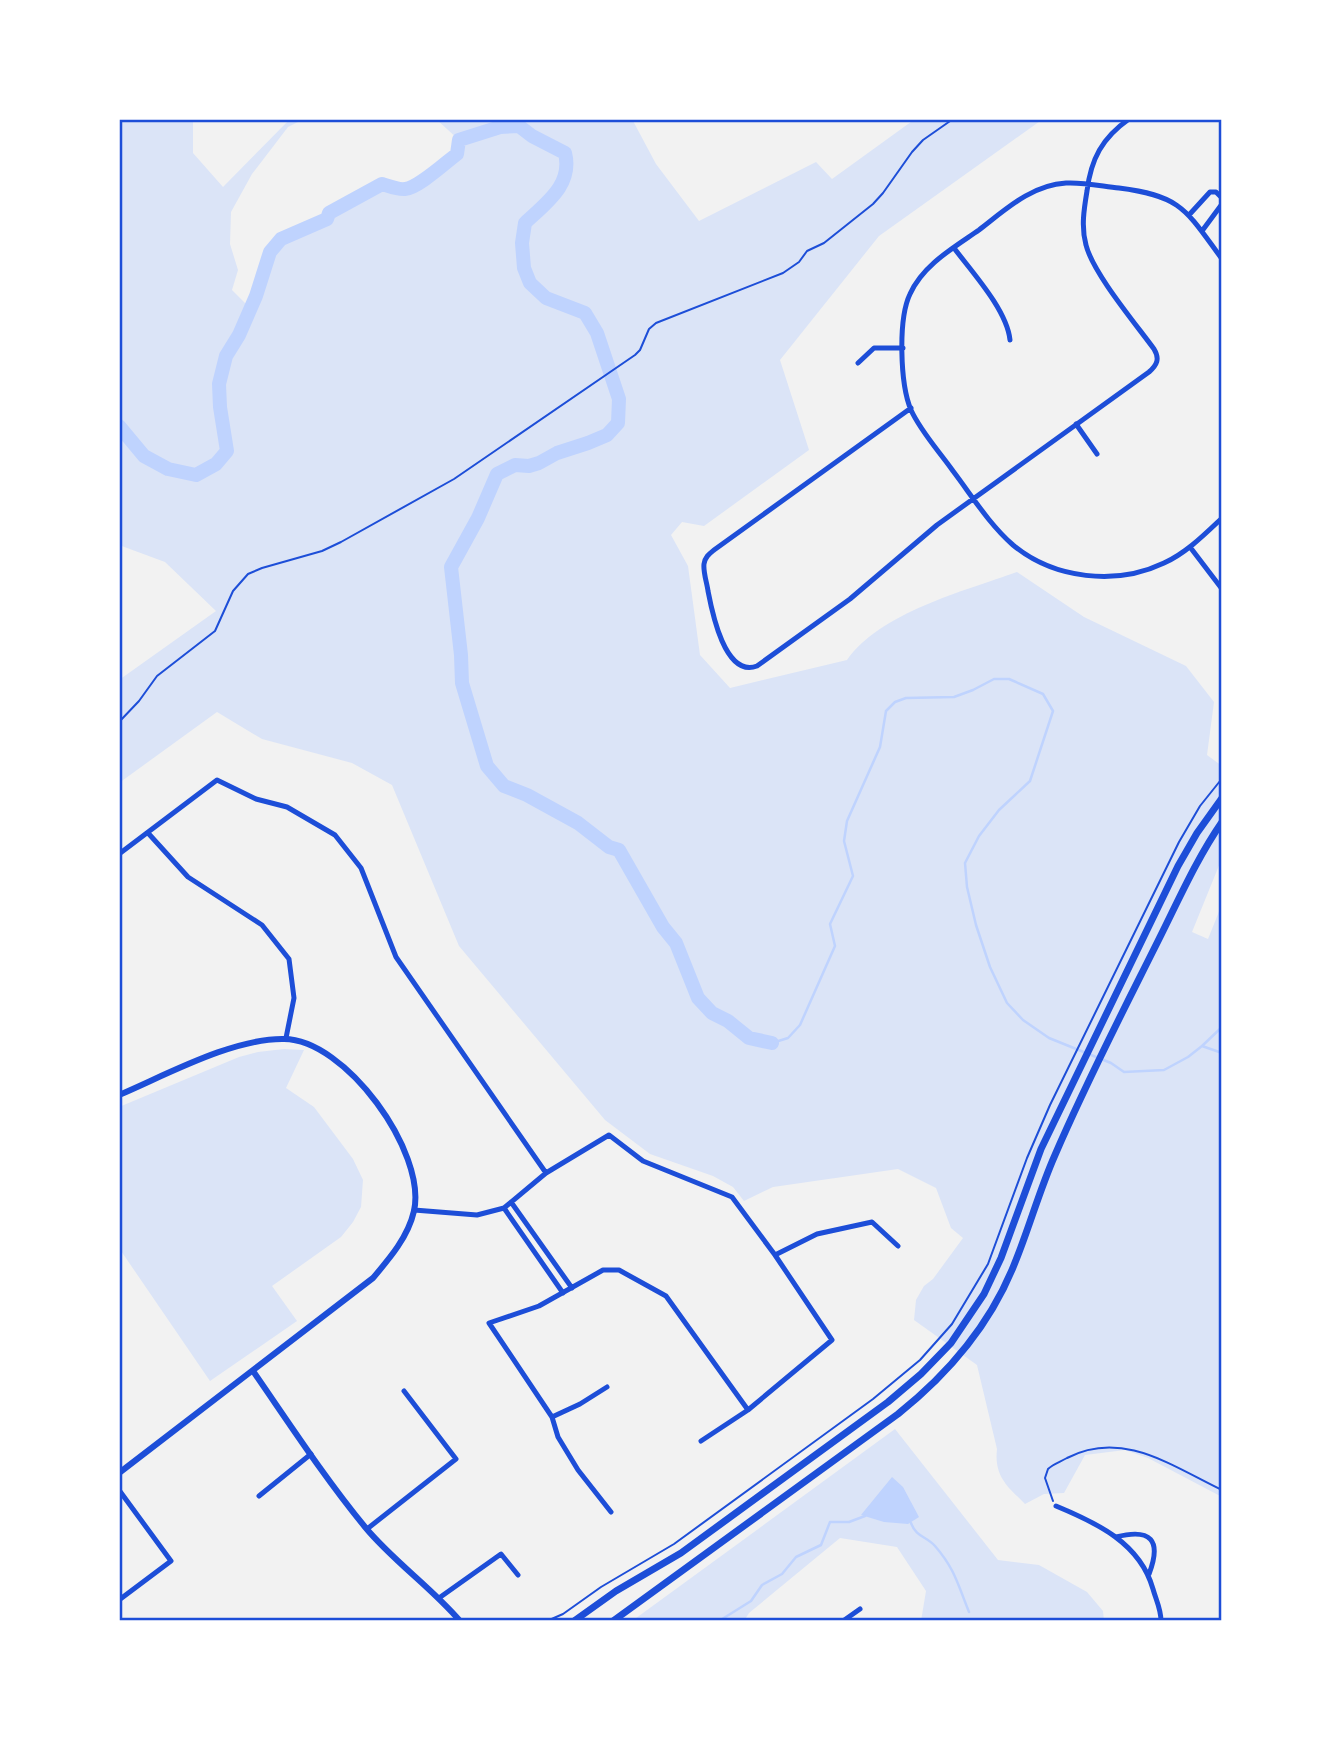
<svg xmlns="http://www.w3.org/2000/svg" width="1341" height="1740" viewBox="0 0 1341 1740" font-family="'Space Grotesk',sans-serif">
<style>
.green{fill:#dbe4f7}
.water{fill:#bfd3fe}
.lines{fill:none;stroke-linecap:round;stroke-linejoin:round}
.stream{stroke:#bfd3fe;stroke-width:2.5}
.river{stroke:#bfd3fe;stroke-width:14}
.path{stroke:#1d4ed8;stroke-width:2}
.minor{stroke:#1d4ed8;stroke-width:5}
.tertiary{stroke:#1d4ed8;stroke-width:6}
.secondary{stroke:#1d4ed8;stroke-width:7}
.neatline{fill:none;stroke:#1d4ed8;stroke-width:2.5}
</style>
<rect width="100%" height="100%" fill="#f2f2f2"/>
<path class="green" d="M119,119H193V153L223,187L290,119H304L288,127L252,174L231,212L230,244L238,270L232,290L250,308L270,252L281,239L327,219L329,213L382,184C389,186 398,190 405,189C418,188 445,163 457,154L459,140L436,119H632L656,164L699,221L816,162L832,179L915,119H1043L879,236L780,360L809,450L704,526L682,522L671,535L688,566L700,655L730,688L847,660C880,613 964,591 1017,572L1084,617L1186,666L1214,702L1207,755L1222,766V864L1220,863L1192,932L1208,939L1222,904V1497L1148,1458L1125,1450L1085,1455L1064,1493L1044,1494L1025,1504C1007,1486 994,1476 997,1449L977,1365L914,1320L916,1300L924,1286L933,1279L963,1238L951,1228L936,1188L898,1169L773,1187L744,1201L733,1187L713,1176L650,1154L605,1120L459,946L392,785L352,763L262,739L217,712L119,783V680L216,611L165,562L119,545Z
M284,1049L304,1050L286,1088L314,1107L353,1159L363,1180L361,1207L353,1222L341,1237L272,1286L297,1321L210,1381L119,1248V1107L239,1057L258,1052Z
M895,1429L998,1560L1039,1565L1087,1592L1103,1611L1104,1621H921L926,1591L897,1547L840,1538L749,1613L744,1621H632Z"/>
<path class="water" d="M892,1477L903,1487L919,1517L908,1524L884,1522L861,1515Z"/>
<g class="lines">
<path class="stream" d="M772,1043L788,1038L800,1025L835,946L830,924L853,876L844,841L847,821L880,747L886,711L895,702L906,698L954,697L973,690L994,679H1009L1043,694L1053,711L1030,781L999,810L979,836L965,863L967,887L976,925L990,967L1007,1003L1023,1020L1049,1038L1111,1063L1124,1072L1164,1070L1188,1057L1202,1046L1222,1053
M1202,1046L1222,1027
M911,1523C916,1537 926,1536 935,1546C955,1569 958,1585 969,1612
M719,1621L751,1601L762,1585L782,1574L796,1557L821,1545L830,1522H849L865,1516"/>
<path class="river" d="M119,426L144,456L168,469L196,475L216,464L227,451L220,407L219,384L226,356L239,335L256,296L270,252L281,239L327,219L329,213L382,184C389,186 398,190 405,189C418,188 445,163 457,154L459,140L500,127L519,126L532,136L565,153C573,185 546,203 525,223L522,243L524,268L530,283L546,298L585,313L597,333L619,399L618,423L607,435L588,443L557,453L539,463L529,466L515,465L497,474L478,518L451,567L461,655L462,683L487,766L504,786L527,795L578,823L609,847L619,850L663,927L676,943L698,998L712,1013L728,1021L749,1038L772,1043"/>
<path class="path" d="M119,722L139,701L157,676L215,631L233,591L248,574L262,568L322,551L341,542L454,479L635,355L640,350L649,329L656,323L783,273L799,262L807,251L824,243L873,204L883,193L912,152L923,140L953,119
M1053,1501L1045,1478L1048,1469C1053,1464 1060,1462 1067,1458C1122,1429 1172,1466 1222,1490
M547,1621L563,1614L601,1587L674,1544L873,1399L920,1360L952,1324L988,1264L1027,1158L1050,1105L1179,842L1200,806L1220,781L1222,770"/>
<path class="minor" d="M1189,215L1210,192H1216L1222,198
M1202,231L1222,204
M954,248C972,272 1007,310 1010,340
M1222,259C1186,210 1182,196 1119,188C1101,186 1083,182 1066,183C1031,185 1005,210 979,230C953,248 923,265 910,294C898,319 900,384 911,410C921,432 939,451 953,471C972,496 989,524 1013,545C1054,579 1116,586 1164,563C1186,553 1204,535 1222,518
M858,363L874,348H903
M911,408L714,550C709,554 705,557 704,564C703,572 707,583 708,591C712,612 725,678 757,666L850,599L937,525L1149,372C1157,365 1160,359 1154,349C1135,323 1093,273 1086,245C1081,227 1084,209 1087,191C1091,159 1102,138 1129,119
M1076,424L1097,454
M1190,547L1222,589
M119,607V616
M148,833L188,877L262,925L289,959L294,998L286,1038
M119,854L217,780L256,799L287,807L335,835L361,868L396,957L546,1173
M511,1202L572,1288
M504,1208L563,1293
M414,1210L477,1215L504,1208L546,1173L609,1135L643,1161L732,1197L775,1255L832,1340L748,1410L701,1441
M775,1255L817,1234L872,1222L898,1246
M552,1417L580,1404L607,1387
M119,1490L171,1561L119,1600
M259,1496L311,1454
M1056,1506C1097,1523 1140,1543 1153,1589C1156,1600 1161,1609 1161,1621
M611,1512L578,1470L558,1437L552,1417L489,1323L539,1306L603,1270H619L666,1296L748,1410
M367,1529L456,1459L404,1391
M1116,1537C1151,1528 1162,1540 1149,1574
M439,1598L501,1554L518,1575
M843,1621L860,1609"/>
<path class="tertiary" d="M119,1095C166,1075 233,1038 284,1039C345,1039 427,1152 414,1211C408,1237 390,1258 373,1278L119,1473
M253,1371C289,1423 324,1477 365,1527C393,1561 431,1587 460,1621"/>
<path class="secondary" d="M574,1621L616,1591L681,1553L888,1402L921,1374L951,1343L984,1294L1001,1258L1041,1149L1178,866L1197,833L1222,798
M613,1621L898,1414C948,1374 990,1325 1014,1265C1029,1229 1039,1191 1055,1155C1085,1085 1120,1017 1154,949C1176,906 1195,861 1222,822"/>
</g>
<rect width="1341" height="1740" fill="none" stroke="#ffffff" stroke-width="242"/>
<rect x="121" y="121" width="1099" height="1498" class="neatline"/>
</svg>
